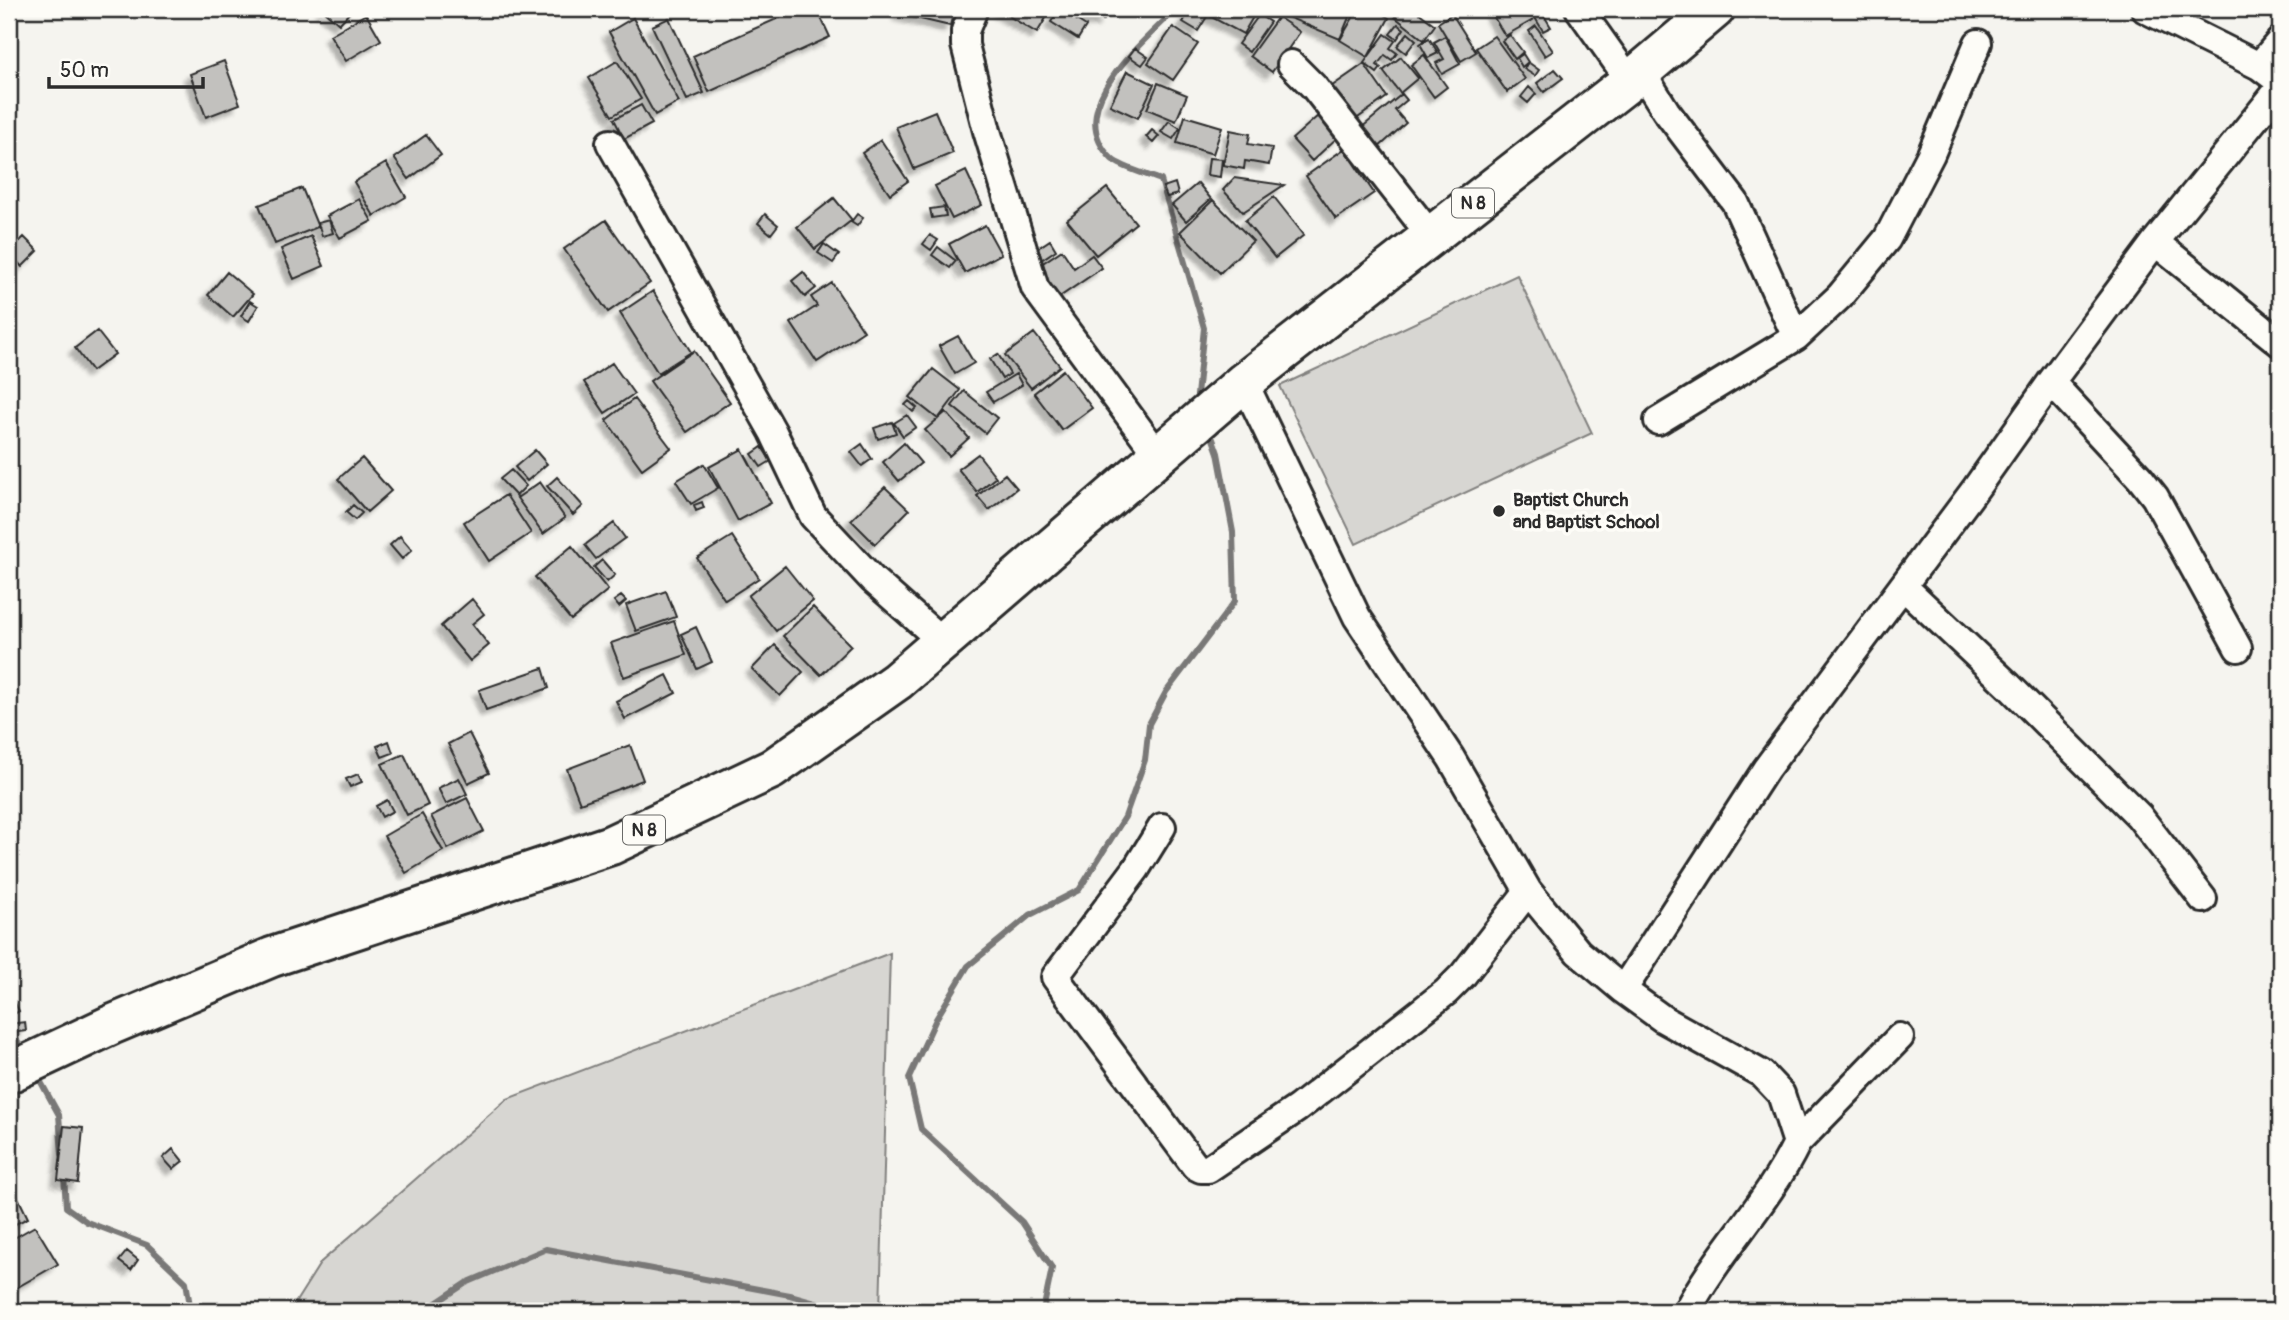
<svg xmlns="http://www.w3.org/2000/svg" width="2289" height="1320" viewBox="0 0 2289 1320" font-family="Pangolin,sans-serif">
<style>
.green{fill:#d7d6d2;stroke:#81807e;stroke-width:2}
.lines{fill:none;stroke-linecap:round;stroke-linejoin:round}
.stream{stroke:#797877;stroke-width:6}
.building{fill:#c2c1be;stroke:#2b2b2b;stroke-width:2;filter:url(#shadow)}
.minor-casing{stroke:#2b2b2b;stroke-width:32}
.highway-casing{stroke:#2b2b2b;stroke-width:44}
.minor{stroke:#fdfcf7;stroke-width:26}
.highway{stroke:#fdfcf7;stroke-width:38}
.poi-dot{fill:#2b2b2b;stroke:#fdfcf7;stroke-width:2.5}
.labels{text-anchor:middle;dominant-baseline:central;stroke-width:7;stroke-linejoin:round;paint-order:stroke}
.shield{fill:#fdfcf7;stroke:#6a6a68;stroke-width:2}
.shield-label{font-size:18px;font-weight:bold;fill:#2b2b2b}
.poi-label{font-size:19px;font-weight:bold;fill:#2b2b2b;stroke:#fdfcf7;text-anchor:start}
</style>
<defs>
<filter id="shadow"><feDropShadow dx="-6" dy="6" stdDeviation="2" flood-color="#0004"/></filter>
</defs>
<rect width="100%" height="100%" fill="#f5f4ef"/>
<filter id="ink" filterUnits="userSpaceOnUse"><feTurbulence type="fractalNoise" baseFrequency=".0143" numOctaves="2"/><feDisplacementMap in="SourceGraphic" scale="14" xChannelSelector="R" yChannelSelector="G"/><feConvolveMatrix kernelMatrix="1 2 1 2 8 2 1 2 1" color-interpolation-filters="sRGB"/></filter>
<g filter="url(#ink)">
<path class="green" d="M1517,275L1592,433L1356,544L1280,386Z
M890,953L880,1311H290L321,1262L507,1099Z"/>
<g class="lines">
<path class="stream" d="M1176,9C1142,44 1060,108 1112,159C1120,167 1149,175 1161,180L1204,328L1197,395L1200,401
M9,1026L23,1052
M36,1073L59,1115L62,1154
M64,1176L66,1207L87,1222L147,1245L186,1282L191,1311
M424,1311L466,1283L546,1249L790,1295L847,1311
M1043,1311L1052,1268L1022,1222L921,1129L909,1078L936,1019L968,966L1030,915L1079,890L1125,817L1145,760L1149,724L1166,692L1235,601L1233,532L1218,453L1209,428"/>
</g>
<path class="building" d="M322,9H353L339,24Z
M799,9H817L830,37L709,92L693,56Z
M900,9H951L954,10L950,26L899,14Z
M997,9H1031L1046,18L1037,33Z
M1059,9L1086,26L1078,39L1051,22Z
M1191,9H1250L1256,12L1243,34L1208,15L1198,31L1183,22Z
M1294,9H1335L1350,15L1340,39L1290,18Z
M1358,9H1374L1389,18L1368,57L1340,40Z
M1401,9H1414L1435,25L1424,40L1395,17Z
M1502,9H1526L1533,20L1505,36L1492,14Z
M1534,9H1540L1551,27L1543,31L1531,11Z
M1083,10H1105L1104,20H1083Z
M366,14L381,40L346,61L330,35Z
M1452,14L1476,52L1461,61L1438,23Z
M1259,15L1270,22L1249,52L1238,44Z
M1278,17L1300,32L1272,72L1250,56Z
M633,18L679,102L655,115L609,32Z
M669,18L704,93L687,100L652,26Z
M1398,24L1404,29L1397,39L1390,34Z
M1536,26L1553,51L1545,56L1529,31Z
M1173,27L1198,44L1173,80L1148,63Z
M1408,33L1416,40L1406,53L1397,46Z
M1385,34L1395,41L1390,48L1397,53L1392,60L1385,55L1377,65L1381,68L1377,73L1364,63Z
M1510,35L1523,52L1515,59L1502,41Z
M1445,36L1460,64L1442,74L1436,63L1444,59L1434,42Z
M1494,36L1525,79L1507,92L1476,48Z
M1429,38L1438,53L1428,58L1420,44Z
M1135,48L1148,57L1142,65L1129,56Z
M1523,54L1528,62L1522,67L1517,58Z
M1424,55L1447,87L1434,97L1411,65Z
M1401,57L1418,78L1400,93L1383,71Z
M224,61L240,104L206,117L190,74Z
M617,61L641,99L612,116L589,78Z
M1528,62L1539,70L1535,76L1524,69Z
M1364,64L1387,97L1348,125L1325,91Z
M1555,69L1563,78L1544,92L1537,83Z
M1127,71L1154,84L1138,118L1110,105Z
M1158,83L1187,95L1176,121L1147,109Z
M1529,87L1536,94L1528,103L1521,97Z
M1402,94L1407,100L1395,110L1406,123L1378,148L1361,128Z
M641,105L652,124L624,139L614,119Z
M935,111L953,153L914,169L896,127Z
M1319,115L1339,136L1312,161L1292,139Z
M1185,116L1222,127L1213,154L1177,143Z
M1169,121L1180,128L1173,139L1161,132Z
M1152,130L1159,136L1153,143L1146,137Z
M1230,130L1250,134L1248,144L1272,148L1269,165L1245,161L1244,169L1223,165Z
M426,135L441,155L409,179L394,158Z
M881,140L908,181L890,194L862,153Z
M1344,149L1374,193L1336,219L1306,176Z
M1209,158L1222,159L1220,177L1207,175Z
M386,163L406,197L374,216L354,182Z
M966,171L982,205L952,219L935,186Z
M1234,178L1284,185L1243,212L1223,190Z
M1175,183L1178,194L1167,197L1163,187Z
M1198,183L1211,199L1186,221L1172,205Z
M302,188L318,227L275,244L259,205Z
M1107,188L1136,223L1096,255L1067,220Z
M1274,197L1304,235L1275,258L1245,221Z
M834,198L852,220L815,249L797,227Z
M359,199L372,221L340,238L327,216Z
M1213,200L1253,241L1220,273L1180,232Z
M944,207L946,216L932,218L930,209Z
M765,214L778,225L771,234L758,223Z
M857,214L863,218L857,226L851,222Z
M329,220L333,233L322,236L318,223Z
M606,220L650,283L608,312L564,249Z
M985,225L1001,254L965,273L949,244Z
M930,235L938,240L931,250L923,244Z
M311,236L324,266L294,279L281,249Z
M24,237L38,251L22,267L9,252Z
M1050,240L1056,250L1041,260L1035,250Z
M824,244L839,255L833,263L818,253Z
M938,247L956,261L950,268L932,255Z
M1062,250L1074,268L1092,255L1102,268L1055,300L1034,269Z
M227,272L253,294L233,317L208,295Z
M803,272L816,288L805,297L792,281Z
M832,283L864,331L817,362L791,323L817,306L811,297Z
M653,291L691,352L658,373L620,313Z
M250,301L258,306L249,321L241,316Z
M97,331L115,354L92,371L75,348Z
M1034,333L1060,366L1031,388L1005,355Z
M958,336L974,363L955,374L939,346Z
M694,351L730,402L687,432L650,381Z
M998,354L1010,374L1002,379L990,359Z
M612,363L634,394L605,413L584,382Z
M933,369L960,390L938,419L910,397Z
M1063,370L1092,408L1062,430L1034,393Z
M1016,374L1022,385L993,402L986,392Z
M964,391L997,418L985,433L952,406Z
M634,399L671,448L642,469L606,420Z
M909,401L917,408L913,412L905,405Z
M946,412L969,438L949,456L925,430Z
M907,415L916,427L903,436L894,423Z
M892,422L896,433L878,439L874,428Z
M904,443L921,463L899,481L883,462Z
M862,444L872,459L862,466L851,452Z
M762,447L771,461L761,467L752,454Z
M742,449L771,503L738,521L709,467Z
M535,450L547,464L527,481L515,467Z
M978,454L996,477L977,492L958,469Z
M362,458L391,491L367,512L338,479Z
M704,464L718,488L691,504L676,481Z
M511,470L526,486L516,496L500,479Z
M1005,474L1017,488L989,510L977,496Z
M557,477L583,506L573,515L547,486Z
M540,482L565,518L543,534L517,498Z
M885,487L909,510L875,544L851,520Z
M506,495L531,533L489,561L464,522Z
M702,502L704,508L696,511L694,505Z
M353,505L362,513L355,520L346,512Z
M614,523L625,538L596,559L585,545Z
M400,536L412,550L402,559L390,545Z
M732,536L759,578L725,600L697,558Z
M572,546L608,590L571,620L535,577Z
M602,560L615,575L607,582L594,567Z
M785,566L813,601L776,631L748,596Z
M666,591L676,617L636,631L626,605Z
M621,596L626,601L619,607L614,601Z
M472,599L484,614L472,624L489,645L470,661L441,626Z
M813,607L851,646L821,675L783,636Z
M674,621L686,655L624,677L611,643Z
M696,627L712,662L697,669L681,634Z
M775,645L803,672L780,696L752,669Z
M543,668L549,688L486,710L479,690Z
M667,675L676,693L625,719L616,701Z
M469,733L489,773L468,783L448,744Z
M389,741L393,753L382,757L377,746Z
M630,745L643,780L580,803L567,769Z
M404,754L428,805L407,815L382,764Z
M358,774L362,782L350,787L346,779Z
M459,778L467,794L446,804L438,788Z
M467,798L484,831L448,849L431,816Z
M387,800L393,811L382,817L376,806Z
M422,814L443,851L406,873L384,836Z
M15,1003L19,1011L9,1017V1006Z
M25,1022L26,1031L9,1033V1024Z
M9,1084H16L17,1097L9,1098Z
M64,1126L83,1128L78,1183L58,1180Z
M173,1149L183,1161L173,1169L163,1158Z
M12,1185L28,1218L9,1227V1187Z
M35,1226L58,1264L9,1292V1241Z
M127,1251L138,1260L131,1270L119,1261Z"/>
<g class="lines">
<defs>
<path id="minor" d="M974,9L965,31V45L987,131L1035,288L1158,455
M1579,9L1630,81
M2145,9L2259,66L2280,82
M1291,64L1314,87L1431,236
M2259,66L2280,41
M1641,71L1666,111L1735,202L1796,337L1840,296L1887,239L1931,154L1978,43
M610,143L773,432L813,516L873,580L943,642
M2155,242L2280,343
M1244,382L1357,617L1451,758L1528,891L1578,952L1623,990L1663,1019L1762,1074L1781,1094L1797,1143C1768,1203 1718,1252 1687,1311
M2051,382L2140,478L2155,497L2238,648
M1658,421L1796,337
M1903,586L2009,686L2139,816L2203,899
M1162,827L1136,869L1055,977L1195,1166L1201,1169H1208L1298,1108L1446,992L1463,975L1528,891
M1623,990L1766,769L1976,488L2051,382L2155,242L2280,88
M1797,1143L1900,1037"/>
<path id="highway" d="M9,1073L111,1025L272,957L611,845L772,769L897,681L1244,382L1630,81L1715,9"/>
</defs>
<use href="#minor" class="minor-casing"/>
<use href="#highway" class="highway-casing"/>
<use href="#minor" class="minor"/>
<use href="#highway" class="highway"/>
</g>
</g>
<circle class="poi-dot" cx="1499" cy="511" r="7"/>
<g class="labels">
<g class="shield">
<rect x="1452" y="188.5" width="42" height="29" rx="5"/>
<rect x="623" y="815.5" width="42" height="29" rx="5"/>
</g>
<g class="shield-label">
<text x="1473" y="203">N 8</text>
<text x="644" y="830">N 8</text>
</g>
<g class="poi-label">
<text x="1513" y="500">Baptist Church<tspan x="1513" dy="22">and Baptist School</tspan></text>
</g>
</g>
<rect width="2289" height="1320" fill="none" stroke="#fdfcf7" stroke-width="35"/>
<rect x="18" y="18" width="2254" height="1285" fill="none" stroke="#2b2b2b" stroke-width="2.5" filter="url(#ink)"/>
<path d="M49 77v10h154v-10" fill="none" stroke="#2b2b2b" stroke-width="3.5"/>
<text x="60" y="77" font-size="21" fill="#2b2b2b" stroke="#fdfcf7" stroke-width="5" paint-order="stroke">50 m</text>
</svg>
